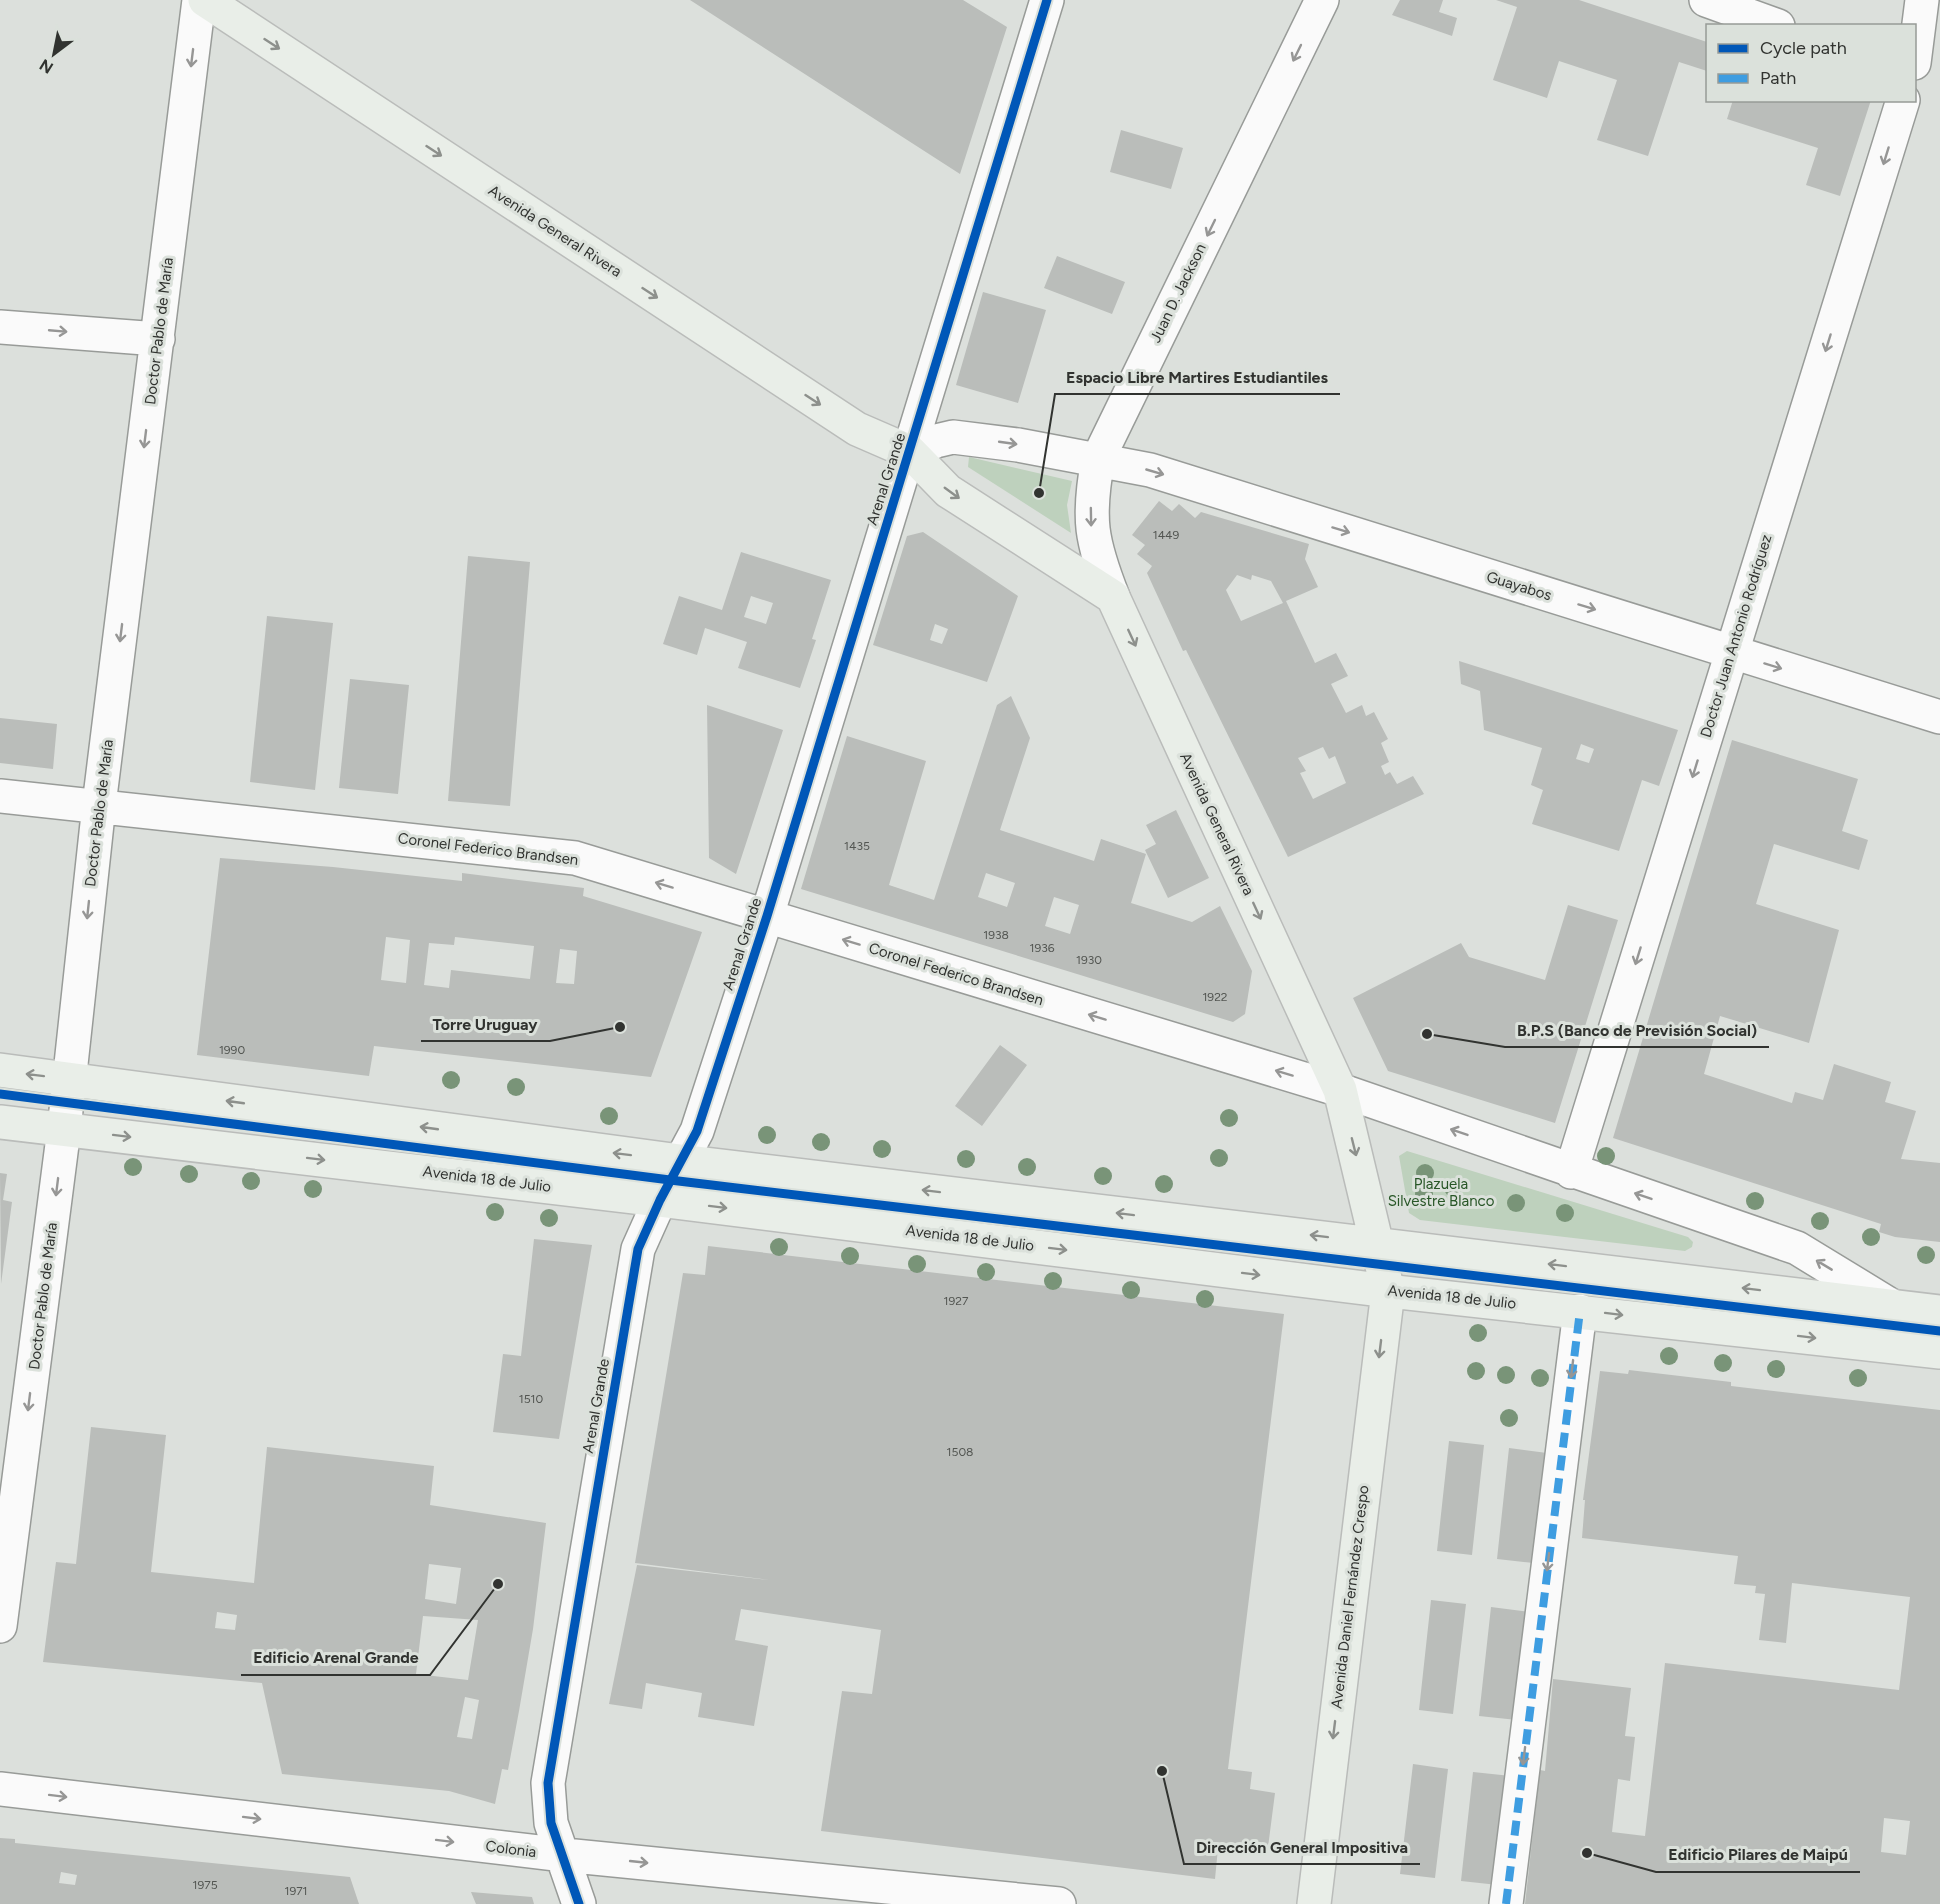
<svg xmlns="http://www.w3.org/2000/svg" width="1940" height="1904" viewBox="0 0 1940 1904" font-family="Figtree,sans-serif">
<style>
.green{fill:#bed1bd}
.building{fill:#babdba;fill-rule:evenodd}
.lines{fill:none;stroke-linecap:round;stroke-linejoin:round}
.minor-casing{stroke:#989b98;stroke-width:36}
.major-casing{stroke:#babcba;stroke-width:36}
.minor{stroke:#fafafa;stroke-width:33}
.major{stroke:#e9eee8;stroke-width:33}
.quiet{stroke:#3e9de1;stroke-width:8;stroke-dasharray:15 8;stroke-linecap:butt}
.cycleway-casing{stroke:#dbe1db;stroke-width:13}
.cycleway{stroke:#0057b8;stroke-width:9}
.tree{fill:#799478}
.oneway{stroke:#8d908c}
.oneway2{stroke:#969695}
.labels{text-anchor:middle;dominant-baseline:central;stroke-width:6;stroke-linejoin:round;paint-order:stroke}
.number-label{font-size:12px;fill:#535652}
.street-label{font-size:15px;fill:#313330;stroke:#dbe1db}
.park-label{font-size:15px;fill:#285627;stroke:#dbe1db}
.leader{fill:none;stroke:#313330;stroke-width:2}
.callout-dot{fill:#313330;stroke:#dbe1db;stroke-width:2}
.callout-label{font-size:16px;text-anchor:middle;font-weight:bold;fill:#313330;stroke:#dbe1db;stroke-width:6;stroke-linejoin:round;paint-order:stroke}
</style>
<rect width="100%" height="100%" fill="#dce0dc"/>
<path class="green" d="M969,457L1072,481L1067,505L1071,533L968,467Z
M1407,1151L1688,1237L1693,1242L1692,1247L1685,1251L1420,1220L1409,1213L1399,1156Z"/>
<path class="building" d="M690,0H963L1007,27L960,174Z
M1400,0H1443L1439,12L1457,18L1452,36L1392,15Z
M1496,0H1579L1707,42V71L1679,62L1648,156L1597,140L1617,80L1559,61L1547,98L1493,80L1517,7Z
M1733,100H1871L1840,196L1806,185L1818,148L1727,119Z
M1121,130L1183,148L1171,189L1110,172Z
M1057,256L1125,282L1112,314L1044,288Z
M983,292L1046,310L1018,403L956,385Z
M1159,501L1172,511L1179,504L1195,518L1201,512L1309,544L1305,559L1318,587L1286,601L1315,663L1336,653L1348,676L1331,684L1346,713L1362,705L1366,716L1374,712L1388,739L1381,743L1389,762L1381,766L1385,775L1390,772L1397,784L1413,776L1424,794L1288,857L1186,650L1183,651L1147,573L1152,566L1137,554L1145,545L1132,535ZM1237,575L1251,580L1252,575L1271,581L1283,603L1241,621L1226,590ZM1323,747L1329,759L1335,756L1346,783L1313,799L1300,773L1306,771L1298,758Z
M923,532L1018,596L987,682L873,645L907,536ZM935,624L948,629L942,644L930,640Z
M741,552L831,580L812,639L816,640L800,688L738,668L747,642L705,628L697,655L663,644L679,596L722,610ZM751,596L773,603L766,624L744,617Z
M468,556L530,562L510,806L448,801Z
M267,616L333,623L315,790L250,782Z
M1459,661L1678,730L1659,786L1642,780L1619,851L1532,824L1543,790L1531,785L1542,748L1484,730L1480,691L1461,684ZM1581,744L1594,749L1589,763L1576,759Z
M350,679L409,685L398,794L339,788Z
M1011,696L1030,738L1000,830L1094,861L1101,839L1146,854L1131,903L1192,922L1220,906L1252,971L1245,1014L1233,1022L801,889L847,736L926,761L889,885L934,900L997,705ZM986,873L1015,883L1007,907L978,897ZM1054,897L1079,905L1070,934L1045,926Z
M707,705L783,730L736,874L709,858Z
M0,718L57,724L53,769L0,763Z
M1732,740L1858,779L1842,831L1868,840L1859,870L1774,844L1756,904L1839,930L1809,1043L1720,1016L1704,1074L1792,1103L1795,1092L1823,1100L1834,1064L1891,1082L1885,1102L1916,1111L1901,1159L1940,1163V1242L1895,1237L1879,1232L1881,1224L1613,1138Z
M1176,810L1209,878L1168,898L1145,850L1156,844L1146,825Z
M220,858L333,867L462,881V873L584,888L583,896L702,932L651,1077L374,1046L369,1076L197,1055ZM386,937L410,940L406,983L381,980ZM455,937L534,946L530,979L451,970L449,988L424,985L429,943L454,945ZM560,949L577,951L574,984L556,983Z
M1568,905L1618,920L1555,1123L1388,1071L1353,998L1461,943L1469,957L1545,980Z
M1000,1045L1027,1065L982,1126L955,1106Z
M0,1173L7,1174L3,1200L12,1202L1,1284Z
M534,1239L592,1245L559,1439L493,1432L503,1354L521,1356Z
M708,1246L1284,1314L1228,1769L1252,1772L1250,1789L1275,1793L1267,1855L1218,1848L1215,1879L821,1831L842,1691L872,1694L881,1630L741,1609L735,1640L768,1646L754,1726L698,1717L702,1693L646,1683L642,1709L609,1704L637,1565L769,1580L635,1563L683,1273L705,1275Z
M1629,1370L1731,1382V1386L1940,1410V1904H1525L1540,1770L1545,1771L1553,1679L1631,1688L1625,1736L1635,1737L1630,1781L1618,1779L1612,1832L1645,1836L1665,1663L1899,1690L1910,1597L1792,1583L1786,1643L1759,1640L1765,1594L1755,1593L1756,1586L1734,1584L1738,1556L1582,1538L1585,1500H1583L1600,1371L1628,1374ZM1884,1818L1910,1821L1906,1855L1881,1852Z
M91,1427L166,1435L151,1572L254,1583L267,1447L434,1466L430,1505L546,1523L533,1629L519,1711L508,1770L502,1769L495,1804L449,1791L282,1774L262,1683L43,1662L56,1562L76,1564ZM429,1564L461,1568L456,1604L425,1599ZM217,1612L237,1615L235,1630L215,1628ZM423,1616L478,1620L468,1680L416,1674ZM465,1697L479,1700L472,1739L457,1737Z
M1449,1441L1484,1445L1472,1555L1437,1551Z
M1509,1448L1547,1453L1534,1563L1497,1559Z
M1431,1600L1466,1604L1453,1714L1419,1710Z
M1491,1607L1529,1612L1517,1720L1479,1716Z
M1413,1764L1448,1769L1435,1878L1400,1874Z
M1473,1772L1511,1776L1498,1885L1461,1881Z
M0,1838L15,1839V1843L350,1877L359,1904H0ZM61,1872L77,1875L75,1885L59,1883Z
M471,1892L532,1897L534,1904H476Z"/>
<g class="lines">
<defs>
<path id="minor" d="M1706,0L1778,26
M1914,63L1922,0
M0,327L158,339
M910,452L936,441L953,437L1018,445L1150,470L1940,717
M1113,597C1091,541 1087,519 1098,459L1322,0
M0,796L575,858L1340,1090L1797,1248L1892,1306
M1571,1172L1903,100
M0,1626L64,1129L99,805L199,0
M0,1789L564,1855L1059,1904
M579,1904L551,1823L548,1783L638,1249L660,1200L697,1131L767,916L1047,0
M1506,1904L1580,1311"/>
<path id="major" d="M205,0L857,429L910,452L948,491L1113,597L1340,1090L1388,1291L1314,1904
M0,1070L680,1161L1940,1312
M0,1122L660,1200L1388,1291L1940,1352"/>
</defs>
<use href="#minor" class="minor-casing"/>
<use href="#major" class="major-casing"/>
<use href="#minor" class="minor"/>
<use href="#major" class="major"/>
<path class="quiet" d="M1506,1904L1580,1311"/>
<defs>
<path id="cycleway" d="M0,1094L670,1180L1940,1331
M579,1904L551,1823L548,1783L638,1249L660,1200L697,1131L767,916L1047,0"/>
</defs>
<use href="#cycleway" class="cycleway-casing"/>
<use href="#cycleway" class="cycleway"/>
</g>
<g class="tree">
<circle cx="451" cy="1080" r="9"/>
<circle cx="516" cy="1087" r="9"/>
<circle cx="609" cy="1116" r="9"/>
<circle cx="1229" cy="1118" r="9"/>
<circle cx="767" cy="1135" r="9"/>
<circle cx="821" cy="1142" r="9"/>
<circle cx="882" cy="1149" r="9"/>
<circle cx="1606" cy="1156" r="9"/>
<circle cx="1219" cy="1158" r="9"/>
<circle cx="966" cy="1159" r="9"/>
<circle cx="133" cy="1167" r="9"/>
<circle cx="1027" cy="1167" r="9"/>
<circle cx="1425" cy="1173" r="9"/>
<circle cx="189" cy="1174" r="9"/>
<circle cx="1103" cy="1176" r="9"/>
<circle cx="251" cy="1181" r="9"/>
<circle cx="1164" cy="1184" r="9"/>
<circle cx="1453" cy="1188" r="9"/>
<circle cx="313" cy="1189" r="9"/>
<circle cx="1424" cy="1194" r="9"/>
<circle cx="1755" cy="1201" r="9"/>
<circle cx="1516" cy="1203" r="9"/>
<circle cx="495" cy="1212" r="9"/>
<circle cx="1565" cy="1213" r="9"/>
<circle cx="549" cy="1218" r="9"/>
<circle cx="1820" cy="1221" r="9"/>
<circle cx="1871" cy="1237" r="9"/>
<circle cx="779" cy="1247" r="9"/>
<circle cx="1926" cy="1255" r="9"/>
<circle cx="850" cy="1256" r="9"/>
<circle cx="917" cy="1264" r="9"/>
<circle cx="986" cy="1272" r="9"/>
<circle cx="1053" cy="1281" r="9"/>
<circle cx="1131" cy="1290" r="9"/>
<circle cx="1205" cy="1299" r="9"/>
<circle cx="1478" cy="1333" r="9"/>
<circle cx="1669" cy="1356" r="9"/>
<circle cx="1723" cy="1363" r="9"/>
<circle cx="1776" cy="1369" r="9"/>
<circle cx="1476" cy="1371" r="9"/>
<circle cx="1506" cy="1375" r="9"/>
<circle cx="1540" cy="1378" r="9"/>
<circle cx="1858" cy="1378" r="9"/>
<circle cx="1509" cy="1418" r="9"/>
</g>
<defs><path id="oneway-shaft" d="M-6 0H5M1.5-3L5.5 0L1.5 3" fill="none" stroke-width="1.6" stroke-linecap="round" stroke-linejoin="round" transform="scale(1.5)"/></defs>
<g class="oneway">
<use href="#oneway-shaft" transform="translate(272 44) rotate(33)"/>
<use href="#oneway-shaft" transform="translate(434 151) rotate(33)"/>
<use href="#oneway-shaft" transform="translate(650 293) rotate(33)"/>
<use href="#oneway-shaft" transform="translate(813 400) rotate(33)"/>
<use href="#oneway-shaft" transform="translate(952 493) rotate(36)"/>
<use href="#oneway-shaft" transform="translate(1132 638) rotate(65)"/>
<use href="#oneway-shaft" transform="translate(1257 911) rotate(65)"/>
<use href="#oneway-shaft" transform="translate(35 1075) rotate(-173)"/>
<use href="#oneway-shaft" transform="translate(235 1102) rotate(-172)"/>
<use href="#oneway-shaft" transform="translate(429 1128) rotate(-172)"/>
<use href="#oneway-shaft" transform="translate(122 1136) rotate(7)"/>
<use href="#oneway-shaft" transform="translate(1354 1147) rotate(76)"/>
<use href="#oneway-shaft" transform="translate(622 1154) rotate(-173)"/>
<use href="#oneway-shaft" transform="translate(316 1159) rotate(7)"/>
<use href="#oneway-shaft" transform="translate(931 1191) rotate(-173)"/>
<use href="#oneway-shaft" transform="translate(718 1207) rotate(7)"/>
<use href="#oneway-shaft" transform="translate(1125 1214) rotate(-173)"/>
<use href="#oneway-shaft" transform="translate(1319 1236) rotate(-173)"/>
<use href="#oneway-shaft" transform="translate(1058 1249) rotate(7)"/>
<use href="#oneway-shaft" transform="translate(1557 1265) rotate(-173)"/>
<use href="#oneway-shaft" transform="translate(1251 1274) rotate(7)"/>
<use href="#oneway-shaft" transform="translate(1751 1289) rotate(-173)"/>
<use href="#oneway-shaft" transform="translate(1614 1314) rotate(7)"/>
<use href="#oneway-shaft" transform="translate(1807 1337) rotate(7)"/>
<use href="#oneway-shaft" transform="translate(1380 1349) rotate(97)"/>
<use href="#oneway-shaft" transform="translate(1334 1730) rotate(97)"/>
</g>
<g class="oneway2">
<use href="#oneway-shaft" transform="translate(1297 53) rotate(116)"/>
<use href="#oneway-shaft" transform="translate(192 58) rotate(97)"/>
<use href="#oneway-shaft" transform="translate(1886 156) rotate(107)"/>
<use href="#oneway-shaft" transform="translate(1211 228) rotate(116)"/>
<use href="#oneway-shaft" transform="translate(58 331) rotate(5)"/>
<use href="#oneway-shaft" transform="translate(1828 343) rotate(107)"/>
<use href="#oneway-shaft" transform="translate(145 439) rotate(97)"/>
<use href="#oneway-shaft" transform="translate(1008 443) rotate(8)"/>
<use href="#oneway-shaft" transform="translate(1155 472) rotate(16)"/>
<use href="#oneway-shaft" transform="translate(1091 517) rotate(89)"/>
<use href="#oneway-shaft" transform="translate(1341 530) rotate(17)"/>
<use href="#oneway-shaft" transform="translate(1587 607) rotate(17)"/>
<use href="#oneway-shaft" transform="translate(121 633) rotate(97)"/>
<use href="#oneway-shaft" transform="translate(1773 666) rotate(17)"/>
<use href="#oneway-shaft" transform="translate(1695 769) rotate(107)"/>
<use href="#oneway-shaft" transform="translate(664 885) rotate(-163)"/>
<use href="#oneway-shaft" transform="translate(88 910) rotate(96)"/>
<use href="#oneway-shaft" transform="translate(851 942) rotate(-163)"/>
<use href="#oneway-shaft" transform="translate(1638 956) rotate(107)"/>
<use href="#oneway-shaft" transform="translate(1097 1017) rotate(-163)"/>
<use href="#oneway-shaft" transform="translate(1284 1073) rotate(-163)"/>
<use href="#oneway-shaft" transform="translate(1459 1132) rotate(-161)"/>
<use href="#oneway-shaft" transform="translate(57 1187) rotate(97)"/>
<use href="#oneway-shaft" transform="translate(1643 1196) rotate(-161)"/>
<use href="#oneway-shaft" transform="translate(1824 1265) rotate(-149)"/>
<use href="#oneway-shaft" transform="translate(1572 1369) rotate(97)"/>
<use href="#oneway-shaft" transform="translate(29 1402) rotate(97)"/>
<use href="#oneway-shaft" transform="translate(1548 1562) rotate(97)"/>
<use href="#oneway-shaft" transform="translate(1524 1756) rotate(97)"/>
<use href="#oneway-shaft" transform="translate(58 1796) rotate(7)"/>
<use href="#oneway-shaft" transform="translate(252 1818) rotate(7)"/>
<use href="#oneway-shaft" transform="translate(445 1841) rotate(7)"/>
<use href="#oneway-shaft" transform="translate(639 1862) rotate(6)"/>
</g>
<g class="labels">
<g class="number-label">
<text x="1166" y="535">1449</text>
<text x="857" y="846">1435</text>
<text x="996" y="935">1938</text>
<text x="1042" y="948">1936</text>
<text x="1089" y="960">1930</text>
<text x="1215" y="997">1922</text>
<text x="232" y="1050">1990</text>
<text x="956" y="1301">1927</text>
<text x="531" y="1399">1510</text>
<text x="960" y="1452">1508</text>
<text x="205" y="1885">1975</text>
<text x="296" y="1891">1971</text>
</g>
<g class="street-label">
<text transform="translate(555 231) rotate(33)">Avenida General Rivera</text>
<text transform="translate(1178 293) rotate(-64)">Juan D. Jackson</text>
<text transform="translate(159 331) rotate(-83)">Doctor Pablo de María</text>
<text transform="translate(886 479) rotate(-72)">Arenal Grande</text>
<text transform="translate(1519 586) rotate(17)">Guayabos</text>
<text transform="translate(1736 636) rotate(-73)">Doctor Juan Antonio Rodríguez</text>
<text transform="translate(99 813) rotate(-83)">Doctor Pablo de María</text>
<text transform="translate(1217 824) rotate(65)">Avenida General Rivera</text>
<text transform="translate(488 849) rotate(7)">Coronel Federico Brandsen</text>
<text transform="translate(742 944) rotate(-72)">Arenal Grande</text>
<text transform="translate(956 974) rotate(17)">Coronel Federico Brandsen</text>
<text transform="translate(487 1179) rotate(7)">Avenida 18 de Julio</text>
<text transform="translate(970 1238) rotate(7)">Avenida 18 de Julio</text>
<text transform="translate(43 1296) rotate(-83)">Doctor Pablo de María</text>
<text transform="translate(1452 1297) rotate(6)">Avenida 18 de Julio</text>
<text transform="translate(596 1406) rotate(-80)">Arenal Grande</text>
<text transform="translate(1350 1597) rotate(-83)">Avenida Daniel Fernández Crespo</text>
<text transform="translate(511 1849) rotate(7)">Colonia</text>
</g>
<g class="park-label">
<text x="1441" y="1184">Plazuela<tspan x="1441" dy="17">Silvestre Blanco</tspan></text>
</g>
</g>
<path class="leader" d="M1039 493L1055 394H1340M620 1027L550 1041H421M1427 1034L1505 1047H1769M498 1584L430 1675H241M1162 1771L1184 1864H1420M1587 1853L1656 1872H1860"/>
<g class="callout-dot">
<circle cx="1039" cy="493" r="6"/>
<circle cx="620" cy="1027" r="6"/>
<circle cx="1427" cy="1034" r="6"/>
<circle cx="498" cy="1584" r="6"/>
<circle cx="1162" cy="1771" r="6"/>
<circle cx="1587" cy="1853" r="6"/>
</g>
<g class="callout-label">
<text x="1197" y="383">Espacio Libre Martires Estudiantiles</text>
<text x="485" y="1030">Torre Uruguay</text>
<text x="1637" y="1036">B.P.S (Banco de Previsión Social)</text>
<text x="336" y="1663">Edificio Arenal Grande</text>
<text x="1302" y="1853">Dirección General Impositiva</text>
<text x="1758" y="1860">Edificio Pilares de Maipú</text>
</g>
<rect x="1706" y="24" width="210" height="78" fill="#dbe1db" stroke="#979b97" stroke-width="1.5"/>
<rect x="1718" y="44" width="30" height="9" fill="#0057b8" stroke="#979b97" stroke-width="1.5"/>
<text x="1760" y="54" font-size="18" fill="#313330">Cycle path</text>
<rect x="1718" y="74" width="30" height="9" fill="#3e9de1" stroke="#979b97" stroke-width="1.5"/>
<text x="1760" y="84" font-size="18" fill="#313330">Path</text>
<g transform="translate(54 54) rotate(212)" stroke="#dbe1db" stroke-width="4.5" paint-order="stroke">
<path d="M0-4.5L10 22L0 15L-10 22Z" fill="#313330"/>
<text y="-9" font-size="16" font-weight="bold" text-anchor="middle" fill="#313330">N</text>
</g>
</svg>
